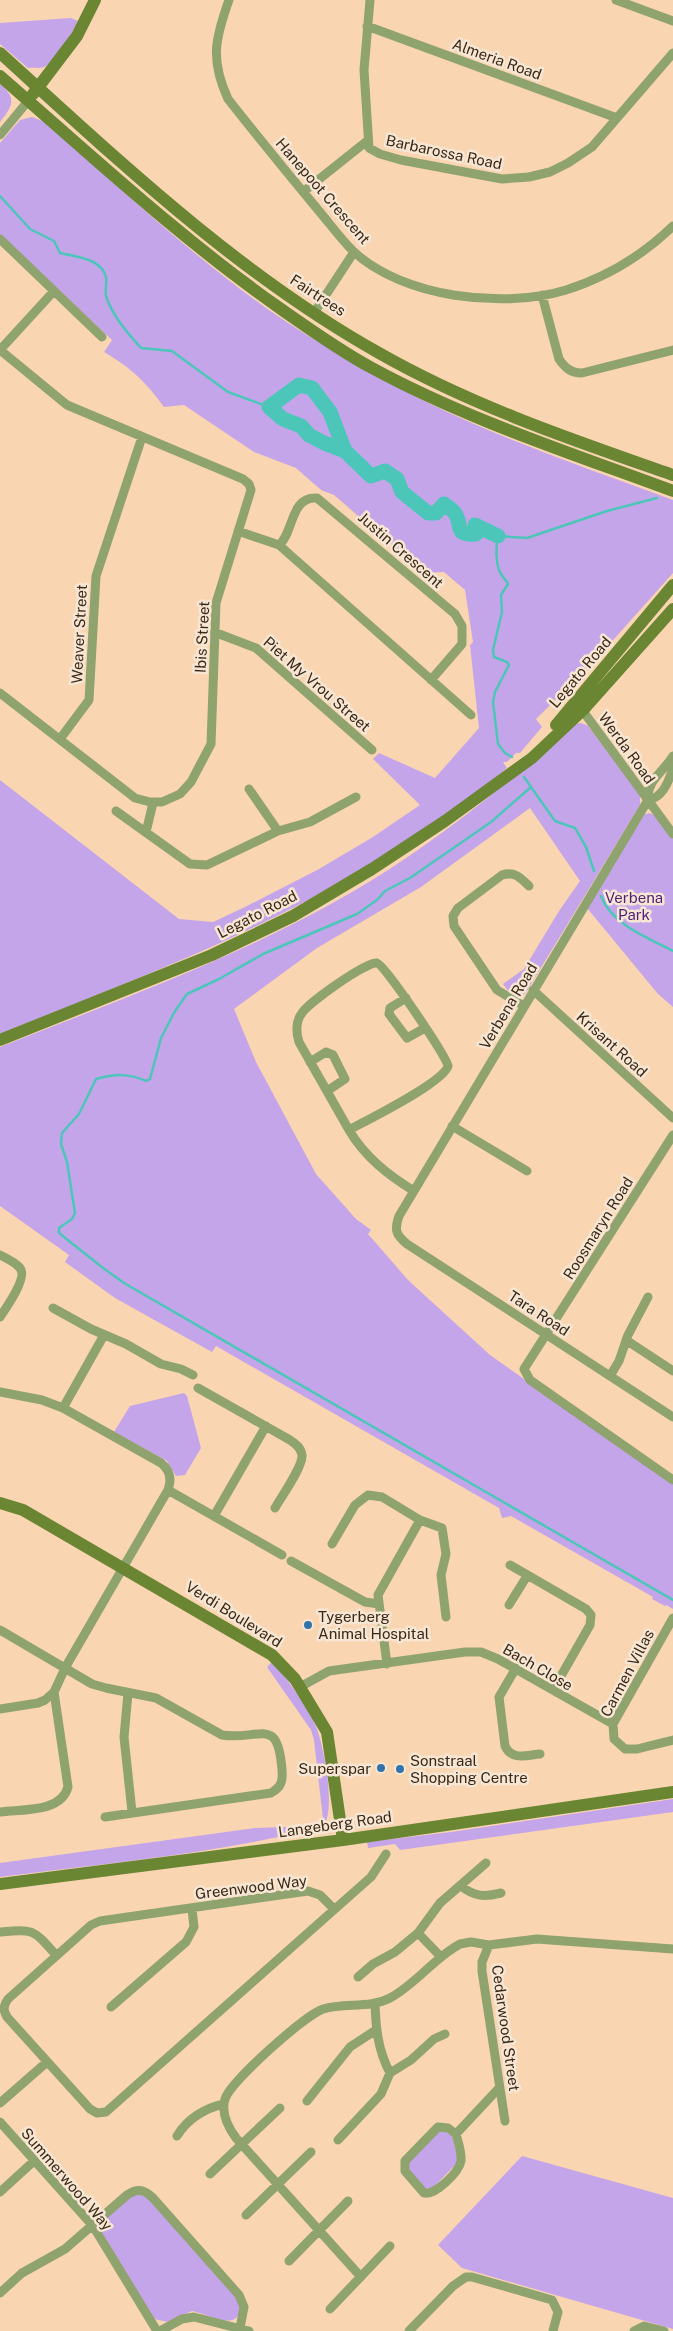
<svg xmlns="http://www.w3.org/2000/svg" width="673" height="2331" viewBox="0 0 673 2331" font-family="'Public Sans',sans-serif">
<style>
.green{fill:#c5a5ea}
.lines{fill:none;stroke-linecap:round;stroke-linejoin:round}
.stream{stroke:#4cc6b9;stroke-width:2.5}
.river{stroke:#4cc6b9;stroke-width:15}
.street{stroke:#8fa36f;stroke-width:9}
.secondary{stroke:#6a8633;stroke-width:12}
.poi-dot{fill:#2f73a9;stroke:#f8e6d4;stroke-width:2}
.labels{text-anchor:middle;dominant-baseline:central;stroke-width:5;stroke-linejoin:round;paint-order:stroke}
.street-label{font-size:15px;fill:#3a2917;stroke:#f8e6d4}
.park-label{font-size:15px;fill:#512378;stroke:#f8e6d4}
.poi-label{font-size:15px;fill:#3a2917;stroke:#f8e6d4;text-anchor:start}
</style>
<rect width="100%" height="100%" fill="#fad5b1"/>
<path class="green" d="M71,18L78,21C72,33 56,62 44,67C38,69 32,67 28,68L0,44V23Z
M0,84C17,98 13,106 0,122Z
M32,117L45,122C132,198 216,280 315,340C363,369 413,397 465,420C533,450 603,474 673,500V573L590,666L536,719L542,727L520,753H516L507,762H503L507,768C359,896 178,962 0,1034V780L179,919L213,922L245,907L319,869L373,837L420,805L373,759L379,753L435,778L479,728L470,645L473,642L465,590L444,572L424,573L334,495L321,490L296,468L254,452L184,405L164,407C146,382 130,367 104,352L112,340L0,235V143L20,120Z
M581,723L588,726L640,795V805L525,994L520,997L512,996L503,984L524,969L559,911L580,881L530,808L421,887L317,948L234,1009L256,1062L316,1174L356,1219L371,1230L368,1234L408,1280L490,1355L673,1484V1609L666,1605L665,1606L652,1599L653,1597L511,1516L502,1518L499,1508L216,1346L212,1352L115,1298L65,1262L69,1255L0,1206V1047C132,995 268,947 388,870C455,827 515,777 575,724Z
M649,813L657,816L673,839V1007L658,994L587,908L643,815Z
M184,1393L187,1396L201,1448L185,1475L176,1476L167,1461L114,1432L130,1406Z
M272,1662C288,1678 302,1701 313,1720C323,1737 337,1812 323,1826C313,1836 288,1835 273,1838C183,1857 91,1865 0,1877V1863L255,1828L318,1826L323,1819L314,1740L311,1730L267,1667Z
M673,1799V1812L400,1850L395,1844L368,1848L367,1842L451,1832Z
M442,2129L452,2136L458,2159L456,2164L433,2188L425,2190L408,2171L407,2164L437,2131Z
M522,2156L673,2198V2329L462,2268L438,2245Z
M133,2194H144L237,2297C240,2303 240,2306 239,2313C235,2330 204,2313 192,2311L168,2322L154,2319L100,2229L101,2223Z"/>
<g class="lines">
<path class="stream" d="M0,196L30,229L54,241L60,253C76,257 101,258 106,277C107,283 105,290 106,296C113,317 127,332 141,348L172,351L228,392L269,407
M512,757L505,753L498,744L493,702L495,692L509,665L507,662L494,657L493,650L502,612L501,595L508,584C506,579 504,579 501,574C495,564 496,546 498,536L527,538L607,511L657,498
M524,777L555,821L575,828L586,847L594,871
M531,787L491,822L410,878L385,891L377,900L357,914L263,954L219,979L187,994L175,1011L161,1038L150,1079L146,1081C128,1073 114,1074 96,1079L79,1114L62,1133L61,1144L67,1162L75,1213L72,1219L59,1228V1233L103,1268L124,1283L673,1600
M601,896C611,924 648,938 673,951"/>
<path class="river" d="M345,451L324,443L309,435L301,426L283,419L269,407L299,385L312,388L330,412L345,451L371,476L385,471L397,479L402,492L428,513H436L444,504C447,506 451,509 454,512C464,524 452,536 476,534L475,525L498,536"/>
<path class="street" d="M229,0C215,39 210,60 228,99C258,137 288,174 319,211C330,224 341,239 353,251C403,298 504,309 566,290C607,277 642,256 673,226
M370,0L364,70L369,148L380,154L401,160L502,179L529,177L550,172L568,163L592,147L673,53
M616,0L673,21
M367,26L617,118
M0,135L28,101
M303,192L367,141
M0,239L102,337
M542,295L559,359C565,368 571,373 582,373L673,350
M314,313L354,252
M0,350L67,405L243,479L249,484L251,490L216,603L211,744L191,782L180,794L162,802H150L135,798L0,693
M0,350L54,291
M238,531L279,545L471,715
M279,545C294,533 290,496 317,498L455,614L462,626V644L431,680
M214,632L256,648L372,750
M580,707L673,834
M60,739L89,700L96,576L142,437
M249,789L278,831
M648,800L399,1216C394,1230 396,1235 407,1244L673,1417
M648,800C646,781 665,770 673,756
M648,800C662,798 668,783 672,771L670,762
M116,811L190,864L207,865L278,831L310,822L356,797
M146,832L153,803
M533,990L673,1118
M406,998L390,1008L389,1014L407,1038L425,1028
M524,1006L497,990L454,926L453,916L458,908L502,875C515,871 521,878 529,886
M310,1062L326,1052L333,1055L345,1079L327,1091
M452,1126L527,1171
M349,1130C367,1120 443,1083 448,1066C446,1056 385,965 377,963C367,961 308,1003 302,1013C295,1022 296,1032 299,1042L349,1130C365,1157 388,1175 414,1191
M673,1135L524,1369L530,1380L673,1480
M0,1255C6,1258 15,1262 20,1268C28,1277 6,1308 0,1317
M53,1308L91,1329L126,1344L161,1364L181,1369L193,1375
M626,1340L673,1371
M610,1376L619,1361L628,1335L648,1297
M198,1388L290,1440C296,1444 301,1448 302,1455C303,1467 281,1497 275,1508
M0,1392L42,1400L63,1408L161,1463C170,1470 172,1479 168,1490L65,1668L54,1692L45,1700L38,1703L0,1709
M63,1408L104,1335
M168,1490L282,1555
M214,1516L266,1426
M332,1544L355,1505L368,1495L382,1497L420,1520L442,1528L446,1554L441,1575L446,1617
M291,1561L365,1602L379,1604
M510,1565L586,1609L591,1615L590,1625L553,1690
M509,1605L527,1576
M673,1618L613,1724L614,1739L625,1749H637L673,1740
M0,1630L92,1684L106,1688L156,1698L222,1735C259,1741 278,1714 282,1770C283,1782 281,1787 271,1793L105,1817
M387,1664L378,1595L420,1520
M516,1668L499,1697L505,1746C512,1761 527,1755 540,1754
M300,1687L329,1671L465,1652H481L498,1659L613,1724
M128,1693L124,1737L132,1812
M0,1812C22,1809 61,1813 68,1787L54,1692
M461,1886C475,1897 484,1897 501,1893
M334,1909L320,1895L308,1891L100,1921L91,1925L8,1999C3,2006 3,2010 7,2017L90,2109L97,2113L106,2112L371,1877L386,1854
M0,1932C34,1929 33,1929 56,1955
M418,1933L441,1957
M358,1977L373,1964L395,1952L418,1933L440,1903L486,1863
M111,2007L186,1942L194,1927L192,1909
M390,2073L411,2060L434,2039L445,2034
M307,2101L350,2047L376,2030
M0,2103L47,2062
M505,2121L482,1971V1962L489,1945L537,1939L673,1949
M0,2122L93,2226L157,2331
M456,2134C458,2142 462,2153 461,2161C459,2172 435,2196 424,2193L405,2171V2161L438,2127L448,2128L456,2134L499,2088
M177,2136C187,2119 205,2108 224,2104
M338,2140L381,2094L390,2073C378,2050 376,2030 375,2004
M210,2174L280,2108
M0,2192L34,2161
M246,2215L311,2152
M289,2261L348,2201
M361,2277L236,2138C228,2127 221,2112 225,2099C231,2081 304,2016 323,2009C345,2002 369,2009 390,1998C416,1984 434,1958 460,1944L471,1942L489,1945
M0,2293L22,2273L65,2249L127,2195C137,2188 144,2189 153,2198L239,2295L244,2307L240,2328
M330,2309L390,2246
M160,2331L182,2319L194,2317L249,2331
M409,2331L453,2286L466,2277H472L552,2300L558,2312L553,2331
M634,2331L644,2326L664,2331"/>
<path class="secondary" d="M0,53C119,161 238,274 379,353C472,406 573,440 673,475
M0,76C92,156 181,239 281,309C311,330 340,351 372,368C468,420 571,453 673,491
M33,94L77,36L95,0
M556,725L673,585
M0,1040L212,955L293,916L372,869L445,821L532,758L583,710L673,609
M0,1503L23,1510L272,1655L295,1679L327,1732L343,1840
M0,1884L343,1840L673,1792"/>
</g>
<g class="poi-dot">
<circle cx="308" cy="1625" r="5"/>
<circle cx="381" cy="1768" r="5"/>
<circle cx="400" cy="1769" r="5"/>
</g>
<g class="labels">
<g class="street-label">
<text transform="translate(497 59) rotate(20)">Almeria Road</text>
<text transform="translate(444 152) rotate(12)">Barbarossa Road</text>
<text transform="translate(323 191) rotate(49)">Hanepoot Crescent</text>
<text transform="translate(318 295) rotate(33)">Fairtrees</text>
<text transform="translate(401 550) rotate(41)">Justin Crescent</text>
<text transform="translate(79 634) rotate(-87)">Weaver Street</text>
<text transform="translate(202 637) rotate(-87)">Ibis Street</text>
<text transform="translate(580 672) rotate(-50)">Legato Road</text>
<text transform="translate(317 684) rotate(41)">Piet My Vrou Street</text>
<text transform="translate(627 748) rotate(54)">Werda Road</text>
<text transform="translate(257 914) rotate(-27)">Legato Road</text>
<text transform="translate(508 1006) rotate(-59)">Verbena Road</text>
<text transform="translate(612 1044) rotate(42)">Krisant Road</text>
<text transform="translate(598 1228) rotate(-58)">Roosmaryn Road</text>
<text transform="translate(539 1313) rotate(33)">Tara Road</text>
<text transform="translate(234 1614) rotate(32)">Verdi Boulevard</text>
<text transform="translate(538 1667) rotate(30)">Bach Close</text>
<text transform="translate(627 1673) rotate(-62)">Carmen Villas</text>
<text transform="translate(335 1824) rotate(-8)">Langeberg Road</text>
<text transform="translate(251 1887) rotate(-7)">Greenwood Way</text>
<text transform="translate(506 2028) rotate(82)">Cedarwood Street</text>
<text transform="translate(67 2179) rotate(49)">Summerwood Way</text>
</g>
<g class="park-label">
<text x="634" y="897">Verbena<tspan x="634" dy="17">Park</tspan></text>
</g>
<g class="poi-label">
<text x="318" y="1616">Tygerberg<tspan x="318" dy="17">Animal Hospital</tspan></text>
<text x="410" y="1760">Sonstraal<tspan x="410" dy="17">Shopping Centre</tspan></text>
<text x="371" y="1768" text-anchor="end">Superspar</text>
</g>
</g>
</svg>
